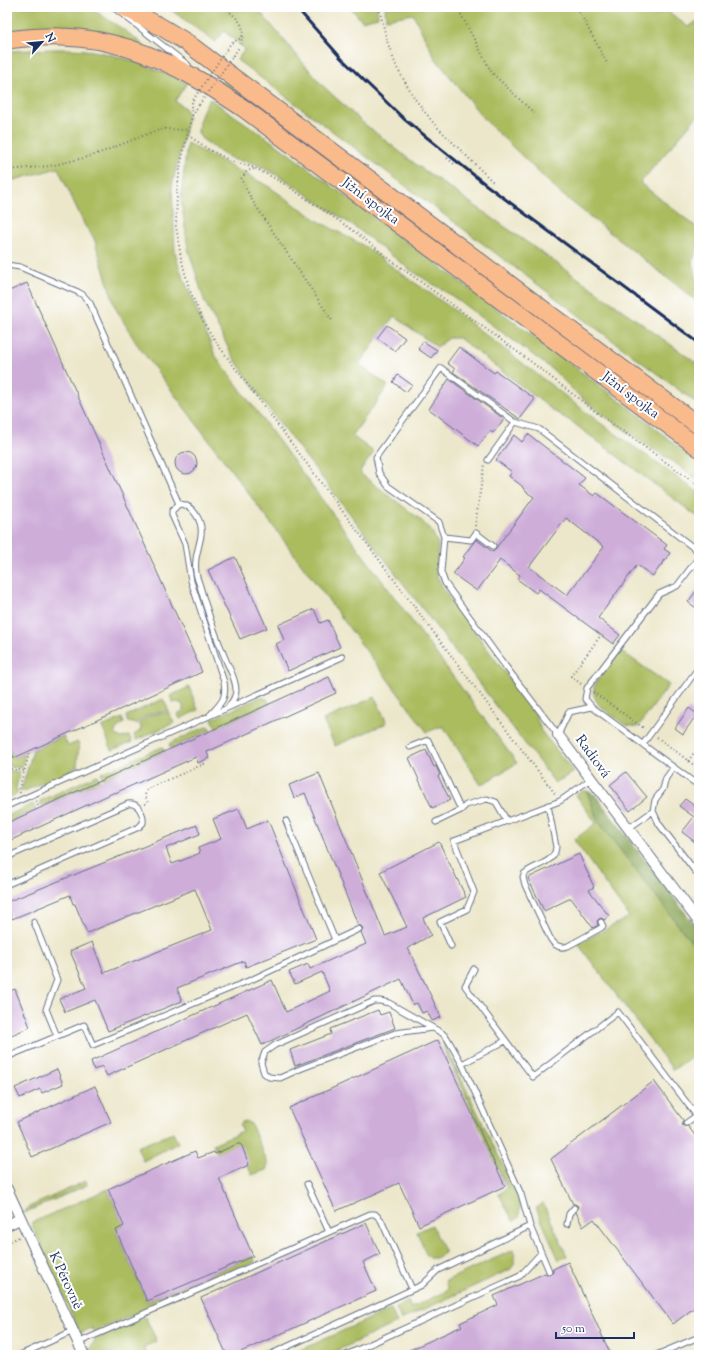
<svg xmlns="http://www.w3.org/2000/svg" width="706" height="1362" viewBox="0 0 706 1362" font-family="'Sorts Mill Goudy',serif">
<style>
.green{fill:#abbc5f;stroke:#63765e}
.forest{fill:#88a456;stroke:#526a5a}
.building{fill:#ceadd9;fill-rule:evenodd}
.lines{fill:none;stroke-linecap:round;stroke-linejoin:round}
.service-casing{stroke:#646f84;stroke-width:7}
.minor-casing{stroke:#646f84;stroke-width:12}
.trunk-casing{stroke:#646f84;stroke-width:19}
.path{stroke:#646f84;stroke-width:2;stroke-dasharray:1 3;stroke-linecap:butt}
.service{stroke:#fff;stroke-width:5}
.minor{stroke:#fff;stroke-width:10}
.trunk{stroke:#fabb8c;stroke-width:17}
.rail{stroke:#1b2f5e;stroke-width:3}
.path-bridge{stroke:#646f84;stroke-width:2;stroke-dasharray:1 3;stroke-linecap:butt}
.labels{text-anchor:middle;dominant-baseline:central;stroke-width:4;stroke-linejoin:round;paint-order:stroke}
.street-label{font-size:14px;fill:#1b2f5e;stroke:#fff}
</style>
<rect width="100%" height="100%" fill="#fff"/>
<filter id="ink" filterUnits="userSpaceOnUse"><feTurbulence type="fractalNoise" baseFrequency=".025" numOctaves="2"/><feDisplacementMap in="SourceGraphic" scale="8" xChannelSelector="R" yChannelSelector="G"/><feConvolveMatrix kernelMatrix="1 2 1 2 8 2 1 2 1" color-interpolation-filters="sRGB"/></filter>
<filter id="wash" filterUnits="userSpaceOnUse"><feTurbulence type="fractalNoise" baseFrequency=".012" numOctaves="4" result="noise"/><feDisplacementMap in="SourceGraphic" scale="16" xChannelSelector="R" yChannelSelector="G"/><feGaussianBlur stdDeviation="0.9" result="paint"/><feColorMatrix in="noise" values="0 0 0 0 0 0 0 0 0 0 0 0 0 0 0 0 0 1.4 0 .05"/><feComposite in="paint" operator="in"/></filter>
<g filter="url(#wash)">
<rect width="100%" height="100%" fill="#ece7ca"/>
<path class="green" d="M7,7H89L127,32L145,46L7,32Z
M167,7H256L321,84L362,122L414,163L592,288L699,365V405L237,60L245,49L224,31L215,42Z
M350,7H377L378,17L362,21Z
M385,7H663L688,27L699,20V114L640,183L699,229V242L692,263L697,280L699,282V303L559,192L485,120L435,58L413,14L386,19Z
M54,49C64,49 75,49 85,50C120,54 155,68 187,83L175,101L185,108L188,117L172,186L175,252L179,267L215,355L517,763L481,785L443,726L427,732L136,343L115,307L94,238L85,226L58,168L7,182V51Z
M224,78L314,148V150L309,149L221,83Z
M210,99L277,145L647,421L699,465V481L675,463L646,445L602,414L576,393L553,370L525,349L452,296L409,269L355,227L325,207L286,180L254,163L235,160L227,156L202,139L198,133L199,122L204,108Z
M187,143L268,186L320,222L366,247L402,274L447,305L599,422L699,493V518L572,422L555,412L459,338H449L437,347L394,316L359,364L388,386L352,436L374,452L360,471L362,475L421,520L432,532L438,544L437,576L445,592L535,713L541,731L574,772L555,783L377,549L265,404L232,355L204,300L188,248L181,199Z
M372,192L699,433V439L371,194Z
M620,650L669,685L638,727L625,725L601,707L597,702L594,695V687L597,681Z
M189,687L198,710L180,719L178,714L183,711V705L178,702L173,703L170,696Z
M261,697L267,699L270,704L225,724L219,734L212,719Z
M375,697L387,723L335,746L323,720Z
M163,699L169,711C156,713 145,712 137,724L128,722L126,716Z
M169,713L174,723L136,740L134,735L140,731L141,727L139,724C146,714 157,714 169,713Z
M122,718L124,723L116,729L115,734L121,738L129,736L132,742L112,750L102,727Z
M208,726L211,730L171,748L169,745L170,743Z
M63,736L68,746L78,742L79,744L77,766L72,770L22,792L20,789L22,788L33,750Z
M7,743L14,758L25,753L22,768L7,766Z
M162,747L165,751L108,777L104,781L101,773Z
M7,770L20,772L16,788L18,793L7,799Z
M97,775L100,783L95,785L94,783L42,806L40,801Z
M583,791H587L598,821L699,952V1051L673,1070L578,944L629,917L574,840L596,823L576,795Z
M33,804L36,810L7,823V816Z
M443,1041L513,1186L520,1205L519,1218L513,1221L499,1194L507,1188L445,1050Z
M245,1121L251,1124L268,1164L266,1170L252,1175L238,1146L218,1155L213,1144L242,1131L239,1124Z
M173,1133L178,1143L143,1161L137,1147Z
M86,1181L87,1185L24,1213L29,1207Z
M108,1189L124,1226L116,1230L147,1301L253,1256L255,1262L94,1332L92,1328L80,1333L31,1223Z
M543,1203L567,1256L559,1260L536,1208Z
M432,1225L445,1253L436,1258H430L426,1254L417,1232Z
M513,1250C517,1257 515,1263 511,1269L401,1320L396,1308L408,1301L411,1308L448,1290L445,1281Z
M391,1309L397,1323L327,1355H294V1353Z
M145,1317L157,1341L144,1347L147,1355H91L90,1350L94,1341L107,1333Z"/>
<path class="forest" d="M587,791L595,795L699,931V952L598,821Z"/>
<g id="blocks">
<path class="building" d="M27,283L202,672L14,758L7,743V292Z
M387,325L405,338L395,351L377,338Z
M423,341L437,350L431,358L418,349Z
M459,347L494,373L496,371L535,399L520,419L453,372L455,369L447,363Z
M398,375L412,385L406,392L393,382Z
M449,379L504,419L493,433L490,431L478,446L429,409Z
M528,434L585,478L579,485L594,496L597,493L667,545L664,549L670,553L653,576L637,565L598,618L620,635L613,644L539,589L536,593L517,579L520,575L500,560L477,591L453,574L465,558L463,557L476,539L493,552L534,497L525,491L522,486L509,476L512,472L496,460L514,435L522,442ZM566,518L604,547L567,595L529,567Z
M175 463a11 11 0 1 1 22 0a11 11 0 1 1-22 0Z
M235,557L267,628L240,639L208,570Z
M699,587V610L688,602Z
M314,609L320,623L328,620L340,647L288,671L276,644L284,640L278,625Z
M329,677L336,693L207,752L209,758L198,763L196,757L115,793V792L7,842V823Z
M689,708L697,714L683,734L675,728Z
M426,750L434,767L436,766L440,775L438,776L450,800L432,808L409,758Z
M626,772L647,797L630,811L610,785Z
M319,773L385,936L407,927L380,872L439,842L466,897L423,918L431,935L408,948L441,1017L432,1021L427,1011L422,1013L417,1003L413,1005L401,979L262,1045L247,1013L107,1076L102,1066L94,1070L91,1061L272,980L286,1012L330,991L322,972L295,984L289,972L308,964L310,969L366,944L361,932L363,928L361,926L358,925L305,793L294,798L289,785Z
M685,799L699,809V845L682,832L694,817L679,806Z
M239,809L247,829L268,820L316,939L246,967L244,961L177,988L182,1001L108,1031L95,1000L65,1012L59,999L86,988L70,951L92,942L104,973L212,930L195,889L87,933L75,904H73L70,895L12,919L7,906V902L197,825L200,834L166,848L172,864L183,860L200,853L198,848L221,839L213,819Z
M579,854L594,887L589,890L609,916L604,920L602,918L599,919L597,921L598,925L593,928L571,898L544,911L528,878Z
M15,989L30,1027L7,1037V992Z
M378,1010L380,1015L389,1012L395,1028L295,1066L290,1050L331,1034L330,1029Z
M438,1040L505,1186L419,1226L399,1183L336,1211L289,1108Z
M57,1069L63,1084L42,1093L40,1089L20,1098L15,1088Z
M654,1081L683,1120L682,1123L683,1126H688L699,1141V1304L673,1324L594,1219L583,1227L576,1212L578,1206L575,1204H573L551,1159Z
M95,1086L111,1122L32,1157L17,1122Z
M237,1144H240L242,1146L249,1165L219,1178L253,1256L147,1301L116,1230L124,1226L108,1189L195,1151L198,1158L214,1152L215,1154Z
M366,1223L380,1254L363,1262L376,1291L234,1355H227L201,1298Z
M568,1262L611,1355H399L462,1326L460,1323L498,1305L494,1296L545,1273L548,1275L551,1274L553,1272V1269Z"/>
</g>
</g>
<g filter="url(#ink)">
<use href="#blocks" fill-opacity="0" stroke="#646f84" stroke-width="1"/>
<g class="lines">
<defs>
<path id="service" d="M113,7L188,65
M7,265L20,267L78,292L83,295L90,303L179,504
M488,460L515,422
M444,537L471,540L476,533L493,546
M699,552L539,429L515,422L441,368L376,457L379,473L388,486L439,522L444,537L441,572L445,583L497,655L558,735L569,712L592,707L699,786
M592,707L585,699L587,688L659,594L677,586L699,557
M210,715C221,703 227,699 224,682L191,581L185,544L172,515V511L179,504C193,504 203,522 201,535C200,543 197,551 196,559C195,567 196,576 199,583C206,608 215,634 225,658C229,668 236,679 236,690C236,696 233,701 229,706
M643,744L699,667
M410,747L428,740L461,810
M674,767L666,778L663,789L655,800L653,811L659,824L695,871
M548,805L556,847C555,864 534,864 524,874L523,877L525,885L550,938C554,945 560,949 568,946L601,928L603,926L601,922
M7,806L342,657
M286,821L335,940
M436,822L461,810L466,805L487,799L496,802L507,821
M629,828L653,811
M7,857L128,804C138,802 144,814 143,823L139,827L8,884L7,883
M34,922L57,980L46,1009L57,1036
M451,946L440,922L467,909L474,892L454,841L560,801L591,779
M474,969L465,986L533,1077L618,1012L699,1119
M433,1028L395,1033L300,1069L280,1078L269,1077L264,1073L261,1063L265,1052L275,1045L374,1001H380L389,1003L442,1033L447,1038L462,1064L521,1194L530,1226L549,1271
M7,1057L84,1025L93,1045L253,979L359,929
M462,1064L505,1041
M686,1123L696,1116
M307,1184L329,1232
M567,1224L569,1214L574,1208
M82,1341L370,1214H375L381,1220L412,1289
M20,1355L73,1331
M269,1355L422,1285L438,1270L530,1226
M346,1355L520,1276L541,1253
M656,1355L699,1337"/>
<path id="minor" d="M558,735L699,922
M7,1189L84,1355
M7,1225L20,1219"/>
<path id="trunk" d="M124,7L163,28L186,42L699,426
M7,40C25,38 43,36 62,37C109,38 156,55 197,79C213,88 228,98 243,108L699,448"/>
</defs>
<use href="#service" class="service-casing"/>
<use href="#minor" class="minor-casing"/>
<use href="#trunk" class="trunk-casing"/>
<path class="path" d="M224,7C240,21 247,24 240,46
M379,7L387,41L397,68L415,99L435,125L493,182
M457,7L492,73L534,113
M573,7L580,13L607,63
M227,49L231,43L243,37
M199,105L192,116L181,162L177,190L176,226L181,258L190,291L204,323L218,345L280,428L556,795
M192,115L191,106L193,100
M188,135L208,149L231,161L255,168L283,183L354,231L392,261L530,361L596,412L699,486
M447,158L454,164
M254,169L247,171L241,179L252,200L333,322
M7,170L50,166L92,156L155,131L165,129L188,130
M475,526L484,465
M581,684L571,676L601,635
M593,692L645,729
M657,737L699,769
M688,761L699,746
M7,768L24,771
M20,793L19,789L30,751
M36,801L39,808
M145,804L148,803L145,795L147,789L204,764L203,761
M7,1243L19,1237"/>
<use href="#service" class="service"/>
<use href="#minor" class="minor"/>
<use href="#trunk" class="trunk"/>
<path class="rail" d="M296,7L341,58L404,119L485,184L699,343"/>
<path class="path-bridge" d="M193,100L227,49
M199,105L240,46"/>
</g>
</g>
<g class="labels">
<g class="street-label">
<text transform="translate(370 202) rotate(37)">Jižní spojka</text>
<text transform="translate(630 396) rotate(37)">Jižní spojka</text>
<text transform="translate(592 757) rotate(54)">Radiová</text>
<text transform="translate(65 1281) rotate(65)">K Pérovně</text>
</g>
</g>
<rect width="706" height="1362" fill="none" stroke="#fff" stroke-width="24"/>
<g transform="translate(42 42) rotate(63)" stroke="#ffffff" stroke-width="3" paint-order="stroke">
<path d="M0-3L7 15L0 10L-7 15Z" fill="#1b2f5e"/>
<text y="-6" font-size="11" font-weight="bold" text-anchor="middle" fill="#1b2f5e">N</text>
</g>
<path d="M556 1332v6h78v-6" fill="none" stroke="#1b2f5e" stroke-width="2"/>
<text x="562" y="1332" font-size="12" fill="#1b2f5e" stroke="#ffffff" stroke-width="3" paint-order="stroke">50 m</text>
</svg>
